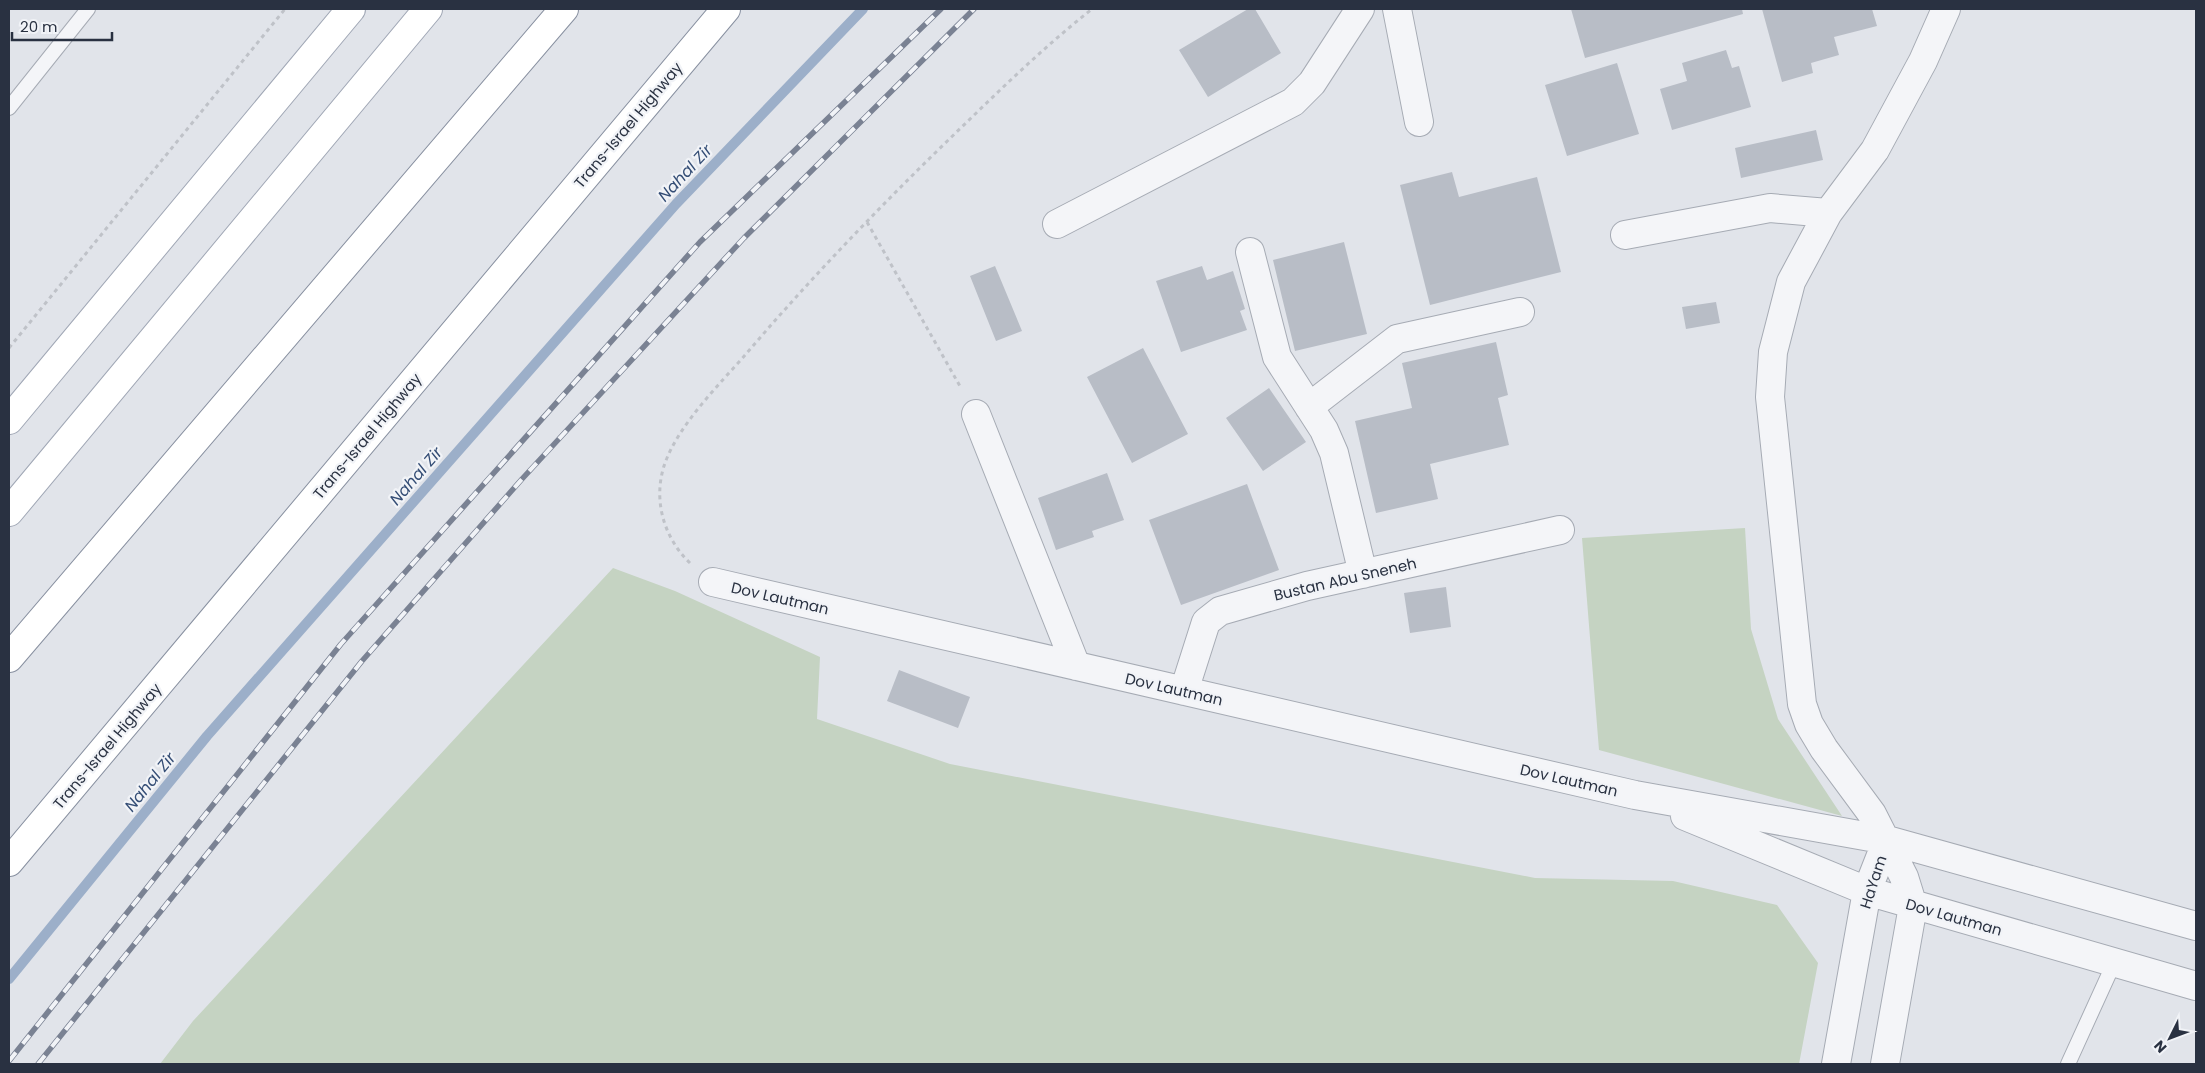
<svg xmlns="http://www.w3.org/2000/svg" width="2205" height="1073" viewBox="0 0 2205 1073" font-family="Poppins,sans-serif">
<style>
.green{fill:#c5d3c2}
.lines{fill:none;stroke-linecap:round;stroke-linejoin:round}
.stream{stroke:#9cafc9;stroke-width:10}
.building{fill:#b8bdc6}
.service-casing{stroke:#a6abb4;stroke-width:16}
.minor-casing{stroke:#a6abb4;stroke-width:30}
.primary-casing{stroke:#a0a7b5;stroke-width:30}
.motorway-casing{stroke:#8890a0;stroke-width:30}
.path{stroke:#bfc2c8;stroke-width:3;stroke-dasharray:4 4;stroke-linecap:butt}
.service{stroke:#f4f5f8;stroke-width:14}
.minor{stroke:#f4f5f8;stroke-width:28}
.primary{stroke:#fff;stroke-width:28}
.motorway{stroke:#fff;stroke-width:28}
.rail-casing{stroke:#7a8293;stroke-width:5.5}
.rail{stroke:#f1f3f7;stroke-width:4;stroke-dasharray:11;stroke-linecap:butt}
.labels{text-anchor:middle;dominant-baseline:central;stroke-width:4.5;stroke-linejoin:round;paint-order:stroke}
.street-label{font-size:15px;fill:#293141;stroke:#f1f3f7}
.water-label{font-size:16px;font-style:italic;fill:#344d75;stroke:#f1f3f7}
</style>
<rect width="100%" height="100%" fill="#e1e4ea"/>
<path class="green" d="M1745,528L1751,629L1778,719L1842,816L1599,750L1582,538Z
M613,568L675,591L820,657L817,719L950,764L1535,878L1673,881L1777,905L1818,963L1799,1064H160L193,1021Z"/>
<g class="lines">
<path class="stream" d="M9,979L207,736L676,204L863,9"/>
</g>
<path class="building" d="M1248,9H1255L1281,53L1208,97L1179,50Z
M1571,9H1742L1743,14L1585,58Z
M1762,9H1872L1877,26L1834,37L1839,55L1811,63L1813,73L1782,82Z
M1726,50L1732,68L1739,66L1751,107L1672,130L1660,89L1687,81L1682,63Z
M1617,63L1639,134L1567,156L1545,85Z
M1816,130L1823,160L1741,178L1735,148Z
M1452,172L1459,197L1537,177L1561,272L1430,305L1400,185Z
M1344,242L1367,334L1295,351L1273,260Z
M995,266L1022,331L996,341L970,276Z
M1202,266L1207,280L1233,271L1245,309L1240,311L1247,330L1181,352L1156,281Z
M1716,302L1720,323L1686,329L1682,307Z
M1496,342L1508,395L1498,398L1509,445L1430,464L1438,499L1376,513L1355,421L1412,408L1402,363Z
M1143,348L1188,434L1132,463L1087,377Z
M1269,388L1306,442L1263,471L1226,418Z
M1107,473L1124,520L1092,531L1094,537L1056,550L1038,498Z
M1247,484L1279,570L1181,605L1149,520Z
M1446,587L1451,627L1410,633L1404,593Z
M899,670L970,697L958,728L887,701Z"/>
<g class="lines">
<defs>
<path id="service" d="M9,108L88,9
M2068,1064L2114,963"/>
<path id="minor" d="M1397,9L1419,122
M1057,224L1293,102L1312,83L1360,9
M1625,235L1770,208L1828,213
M1250,252L1277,357L1324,430L1334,453L1363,574
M1309,407L1397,339L1520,312
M976,414L1076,666
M713,582L1635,795L1887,840L2196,926
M1184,691L1206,622L1220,611L1307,586L1560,530
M1685,816L1867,891L2196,986
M1836,1064L1867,891L1887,840
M1885,1064L1913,906L1904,877L1872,814L1824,749L1809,724L1802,704L1770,397L1773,352L1791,282L1828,213L1875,150L1923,61L1946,9"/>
<path id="primary" d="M9,420L351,9
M9,512L428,9"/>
<path id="motorway" d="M9,658L564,9
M9,862L726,9"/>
</defs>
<use href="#service" class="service-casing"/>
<use href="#minor" class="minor-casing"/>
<use href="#primary" class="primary-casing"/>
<use href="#motorway" class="motorway-casing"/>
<path class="path" d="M867,222L961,388
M9,348L285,9
M690,563C664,538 653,501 664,466C677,426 719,385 746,354C816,272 891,195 968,121C1008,82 1049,43 1092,9"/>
<use href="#service" class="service"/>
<use href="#minor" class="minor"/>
<use href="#primary" class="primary"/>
<use href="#motorway" class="motorway"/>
<defs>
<path id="rail" d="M9,1061L341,644L700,242L941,9
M38,1064L362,661L522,479L744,238L974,9"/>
</defs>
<use href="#rail" class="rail-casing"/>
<use href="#rail" class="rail"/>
</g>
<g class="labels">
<g class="street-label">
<text transform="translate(628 125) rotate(-50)">Trans-Israel Highway</text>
<text transform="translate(367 436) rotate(-50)">Trans-Israel Highway</text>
<text transform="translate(1345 579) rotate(-13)">Bustan Abu Sneneh</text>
<text transform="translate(780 598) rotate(13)">Dov Lautman</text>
<text transform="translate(1174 689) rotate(13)">Dov Lautman</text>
<text transform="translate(107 746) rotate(-50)">Trans-Israel Highway</text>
<text transform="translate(1569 780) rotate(13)">Dov Lautman</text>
<text transform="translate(1873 882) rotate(-72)">HaYam</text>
<text transform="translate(1954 917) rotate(16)">Dov Lautman</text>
</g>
<g class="water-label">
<text transform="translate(685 173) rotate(-47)">Nahal Zir</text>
<text transform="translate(416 476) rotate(-49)">Nahal Zir</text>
<text transform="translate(150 782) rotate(-51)">Nahal Zir</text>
</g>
</g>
<rect width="2205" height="1073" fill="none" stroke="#293141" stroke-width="20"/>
<g transform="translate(2170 1038) rotate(228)" stroke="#f1f3f7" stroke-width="4" paint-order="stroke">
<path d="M0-4L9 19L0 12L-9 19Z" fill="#293141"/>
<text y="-8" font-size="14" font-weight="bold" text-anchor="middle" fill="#293141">N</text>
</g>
<path d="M12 32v8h100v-8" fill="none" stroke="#293141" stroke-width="2.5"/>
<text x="20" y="32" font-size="15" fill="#293141" stroke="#f1f3f7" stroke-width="4" paint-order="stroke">20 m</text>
</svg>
